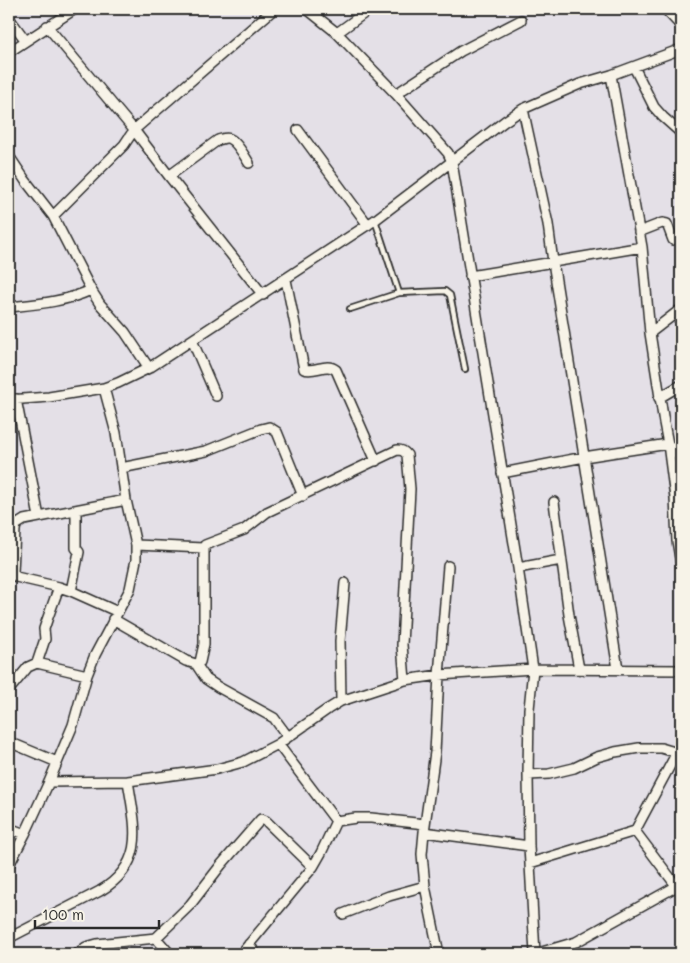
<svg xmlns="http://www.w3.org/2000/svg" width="690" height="963" viewBox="0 0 690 963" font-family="Mali,sans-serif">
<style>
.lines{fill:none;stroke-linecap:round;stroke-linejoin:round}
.service-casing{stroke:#2b2b2b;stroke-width:8}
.minor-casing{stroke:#2b2b2b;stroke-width:12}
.service{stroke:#f7f3e8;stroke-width:4.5}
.minor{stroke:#f7f3e8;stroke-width:9}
</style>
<rect width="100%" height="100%" fill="#e4e0e7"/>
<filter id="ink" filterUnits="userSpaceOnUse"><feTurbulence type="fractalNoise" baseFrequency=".02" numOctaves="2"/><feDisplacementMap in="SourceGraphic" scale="10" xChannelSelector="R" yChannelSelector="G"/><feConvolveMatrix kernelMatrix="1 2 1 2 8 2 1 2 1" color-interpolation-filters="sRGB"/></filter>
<g filter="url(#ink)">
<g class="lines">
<defs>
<path id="service" d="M375,220L399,293
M350,309L399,293L445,291L450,295L465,369"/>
<path id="minor" d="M307,9L337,33L396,94L448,153L452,162L518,568L533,669L529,709L528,775L529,846L535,954
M665,9L681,26
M9,18L26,41
M47,26L134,130L169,176L263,295
M337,33L370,9
M9,52L75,9
M634,67L654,107L663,117L681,133
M611,75L642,247L650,333L664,423L668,444L681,458
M396,94L461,51L521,20
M523,109L548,224L553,262L618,669
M298,130L368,225
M9,156L25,180L53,216L91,290L100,304L125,332L149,368
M169,176L218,140C222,139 227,137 230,139C237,142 245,157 249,163
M53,216L124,145L134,130L274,9
M639,232L662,223L667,224L673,240
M470,276L642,247
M286,280L304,369C315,373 326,362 336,370L376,461
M9,307C37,304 65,302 91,290
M650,333L681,309
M192,340L216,396
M659,398L681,385
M16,399L39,517
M9,400L49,397L104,388L118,383L149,368L375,220L505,121L523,109L580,84L611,75L681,49
M121,468L206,451L261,429L269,427L277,432L303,496
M502,473L584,457L668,444L675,498L677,541L681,564
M554,502L569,615L579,669
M136,545L204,548L205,545L244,530L267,512L397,450C402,450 404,451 407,455L410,489L402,645L405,680
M518,568L561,560
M71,591L79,552L76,548V510
M118,612L71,591L59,587L16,577L13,572L15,530L16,525L24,520L126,500
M113,619L186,661L196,664L200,662L204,644V548
M37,663L45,639L44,629L47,620L59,587
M196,664L206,679L218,687L274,718L288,737
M9,690L28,667L37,663L87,675
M341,701L340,641L345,583
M9,742L57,762
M278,744L336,821
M528,775L549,774L574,768L597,757L615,752L639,748H661L678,753
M49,782L128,781L217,769L243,762L278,744L328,709L341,701L405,680L439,675L533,669L681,670
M336,821L356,818H371L425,824
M9,828L25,834
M635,831L681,892
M424,832L529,846
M530,863L635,831L681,745
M9,865L25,834L49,782L73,725L87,675L95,655L130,589L136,560V545L126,500L116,433L104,388
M343,914L389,896L425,886
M9,938L100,891C147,863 135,826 128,781
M156,938L170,954
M249,944L256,954
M77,954L86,947L97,944L156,938L190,905L221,865L261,819L266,821L313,867
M241,954L313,867L321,853L336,821
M439,954L425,886L422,854L424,832L435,752L439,675L448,566
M535,954L576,942L677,886"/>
</defs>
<use href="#service" class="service-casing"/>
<use href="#minor" class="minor-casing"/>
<use href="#service" class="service"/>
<use href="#minor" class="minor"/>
</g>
</g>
<rect width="690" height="963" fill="none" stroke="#f7f3e8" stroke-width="30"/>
<rect x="15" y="15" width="660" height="933" fill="none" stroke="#2b2b2b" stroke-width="2" filter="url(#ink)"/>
<path d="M35 920v8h124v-8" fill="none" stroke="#2b2b2b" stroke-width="2.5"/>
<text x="42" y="920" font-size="15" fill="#2b2b2b" stroke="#f7f3e8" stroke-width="4" paint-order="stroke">100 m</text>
</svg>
